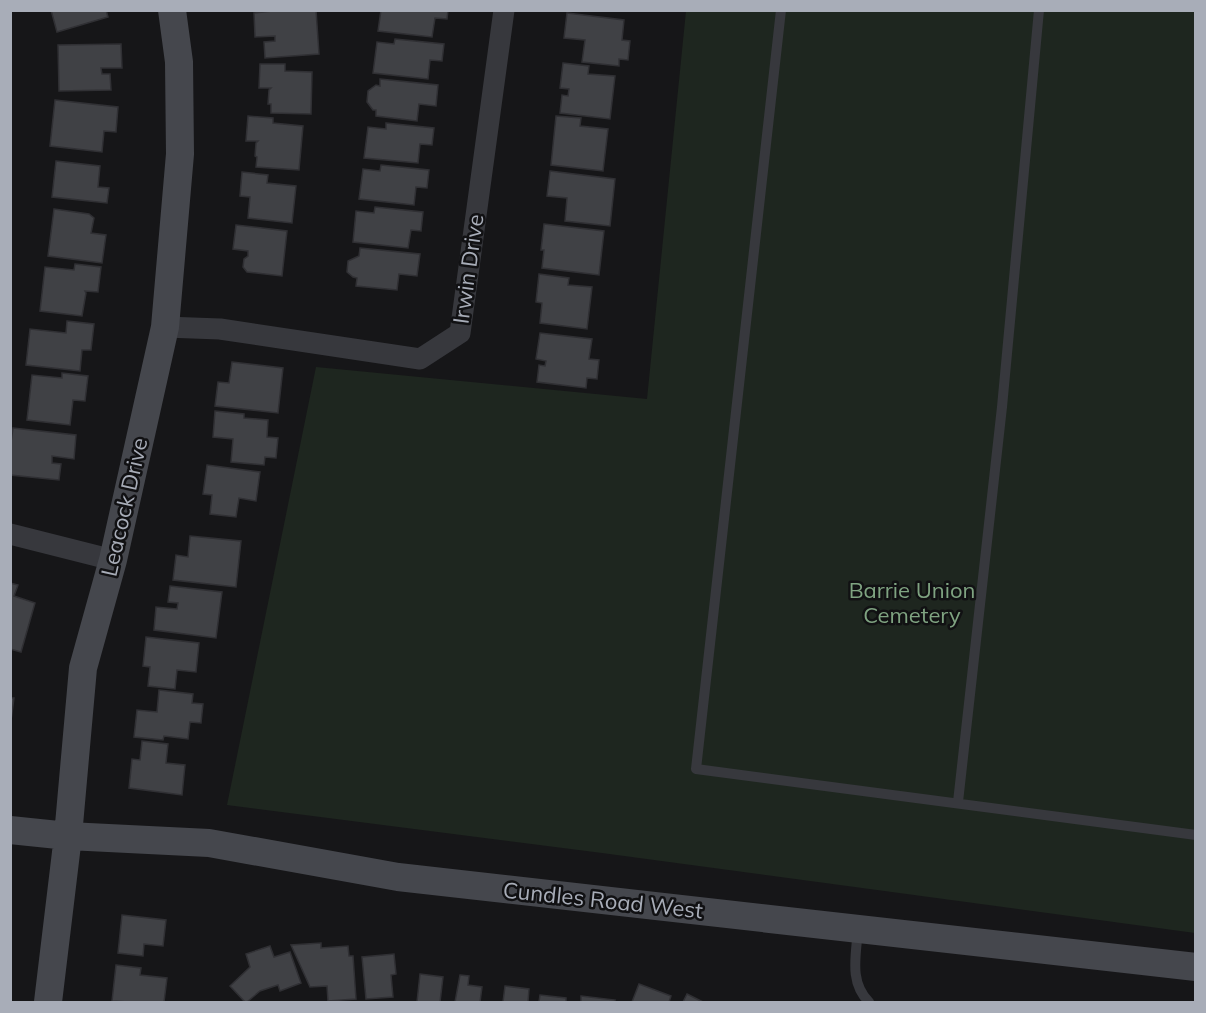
<svg xmlns="http://www.w3.org/2000/svg" width="1206" height="1013" viewBox="0 0 1206 1013" font-family="Mulish,sans-serif">
<style>
.green{fill:#1e261f}
.building{fill:#404145;stroke:#303034;stroke-width:1.5}
.lines{fill:none;stroke-linecap:round;stroke-linejoin:round}
.lane{stroke:#37383d;stroke-width:10}
.street{stroke:#37383d;stroke-width:21}
.secondary{stroke:#45474d;stroke-width:28}
.labels{text-anchor:middle;dominant-baseline:central;stroke-width:5;stroke-linejoin:round;paint-order:stroke}
.street-label{font-size:22px;fill:#a8adb8;stroke:#111113}
.park-label{font-size:22px;fill:#7fa381;stroke:#111113}
</style>
<rect width="100%" height="100%" fill="#161618"/>
<path class="green" d="M686,11H1195V933L602,853L227,805L316,367L647,399Z"/>
<path class="building" d="M51,10H106L108,17L57,32Z
M282,10H316L319,54L265,58L264,42L275,41V36L255,37L254,13Z
M381,10H448L447,19L435,18L432,37L378,31Z
M567,13L624,20L622,40L630,41L628,60L619,59V66L582,62L585,40L564,38Z
M395,39L444,44L442,61L430,60L428,79L373,73L377,42L394,44Z
M121,44L122,68H101L102,74H110L111,90L59,91L58,45Z
M563,63L589,66L588,74L615,76L610,119L560,113L562,95L568,96L569,89L560,88Z
M260,64H285V71L312,72L311,114L271,113V104H268L269,90L271,88H259Z
M380,79L438,85L436,106L419,104L417,121L376,116V110H373L367,102L368,91L376,85L380,86Z
M55,100L118,107L116,132L104,131L102,152L50,146Z
M248,116L273,118V123L303,126L299,170L256,167L257,157L255,156L256,143L258,141H246Z
M556,116L581,118L580,126L608,129L603,171L551,165Z
M386,123L434,128L432,145L420,144L418,163L364,158L368,127L386,129Z
M56,161L100,166L98,187L109,188L107,203L52,197Z
M381,165L429,170L427,188L416,187L414,205L359,199L363,169L380,171Z
M550,171L615,179L610,226L565,221L567,198L547,196Z
M242,172L268,175L267,183L296,186L292,223L248,218L250,197L240,196Z
M375,207L423,212L421,231L411,230L408,248L353,242L356,211L374,213Z
M54,209L89,214L94,218L91,233L106,235L102,263L48,256Z
M544,224L604,231L599,275L542,268L544,250H541Z
M236,225L287,231L282,276L247,272L243,267L244,259L248,256V251L233,249Z
M360,248L420,254L417,276L399,274L397,290L356,286L357,278L353,277L347,272L348,261L359,256Z
M75,264L101,267L98,292L85,291L86,293L82,316L40,311L45,267L74,270Z
M539,274L569,278L568,285L592,287L587,329L540,323L542,303L536,302Z
M67,321L94,324L91,350H82L80,371L26,365L30,329L66,333Z
M540,333L592,339L589,359L599,360L597,379L587,378L586,388L537,382L539,365L545,366L546,361L536,359Z
M232,362L283,368L278,413L215,406L218,382L229,383Z
M62,373L88,376L85,401L73,400L70,425L27,420L32,375L62,378Z
M215,411L244,414V418L268,420L267,437L278,438L276,458L265,457L264,465L231,462L233,439L213,437Z
M13,428L76,435L74,459L52,456V463L61,464L59,480L10,475V449Z
M207,465L260,472L256,501L239,498L236,517L210,514L212,495L203,494Z
M190,536L241,541L236,587L173,580L176,555L188,557Z
M10,583L18,585L14,596L35,603L21,652L10,649Z
M170,586L222,592L216,638L154,630L156,607L177,609L178,603L168,602Z
M146,637L199,643L196,672L177,670L175,689L148,686L150,667L143,666Z
M159,690L193,694L192,703L203,704L201,723L190,722L188,739L164,736L163,740L134,737L137,710L157,712Z
M10,698H14L10,728Z
M142,741L168,744L166,763L185,765L182,795L129,788L132,759L140,760Z
M122,915L166,920L163,946L144,944L143,956L118,953Z
M321,943V948L348,946L349,956H353L356,999L328,1001L327,986L310,987L291,945Z
M270,946L274,957L290,952L301,983L280,991L278,985L260,991L247,1002H245L230,986L250,967L246,954Z
M394,954L396,974L391,975L393,997L366,999L362,957Z
M116,965L141,968L140,975L167,978L164,1002H128L112,1001Z
M420,974L443,977L440,1002H417Z
M460,975L469,976L468,985L482,987L480,1002H455Z
M639,984L671,996L669,1002H632Z
M505,986L529,989L528,1002H503Z
M687,994L703,1002H683Z
M540,995L566,998V1002H539Z
M581,996L615,1000L614,1002H581Z"/>
<g class="lines">
<path class="lane" d="M781,10L696,769L1196,835
M958,802L1002,407L1039,10
M858,929C856,956 849,982 869,1002"/>
<path class="street" d="M165,327L220,329L420,359L460,333L504,10
M10,534L113,560"/>
<path class="secondary" d="M10,830L68,836L209,843L398,877L1196,967
M48,1002L68,836L83,668L113,560L165,327L180,154L179,62L172,10"/>
</g>
<g class="labels">
<g class="street-label">
<text transform="translate(468 269) rotate(-82)">Irwin Drive</text>
<text transform="translate(124 507) rotate(-77)">Leacock Drive</text>
<text transform="translate(603 900) rotate(6)">Cundles Road West</text>
</g>
<g class="park-label">
<text x="912" y="590">Barrie Union<tspan x="912" dy="25">Cemetery</tspan></text>
</g>
</g>
<rect width="1206" height="1013" fill="none" stroke="#a8adb8" stroke-width="24"/>
</svg>
